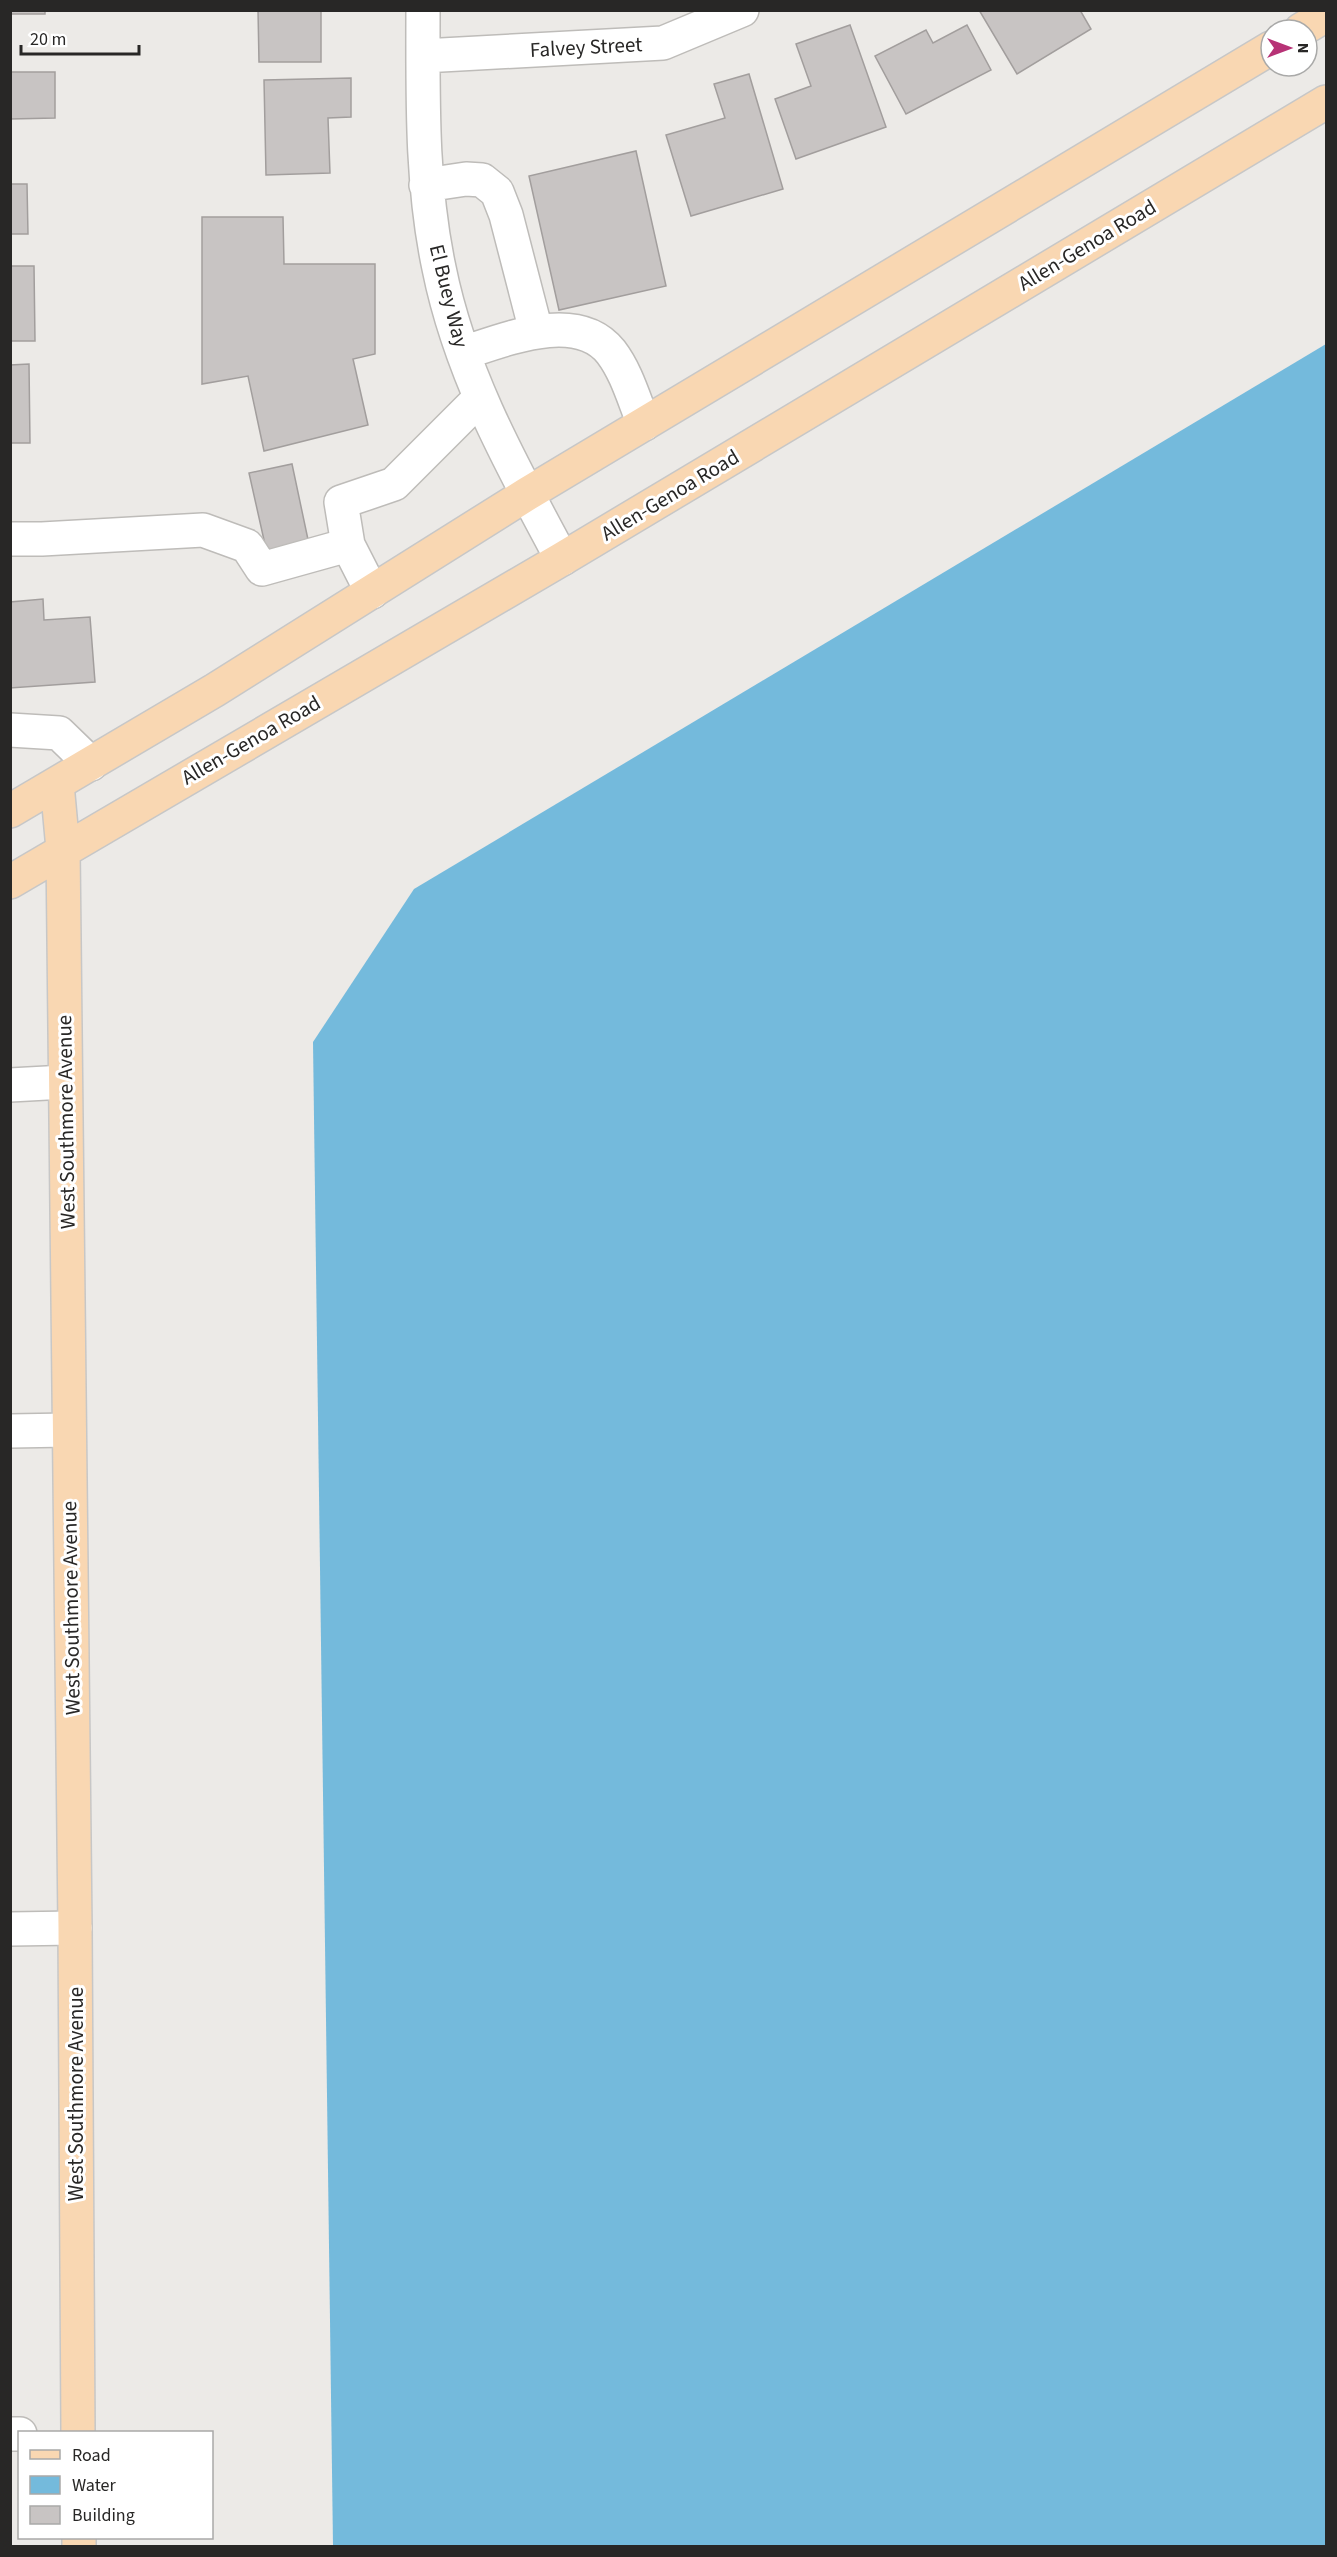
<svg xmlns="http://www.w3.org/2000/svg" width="1337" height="2557" viewBox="0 0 1337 2557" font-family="'Source Sans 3',sans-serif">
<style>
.water{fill:#74badc}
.building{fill:#c8c4c3;stroke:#a29e9d;stroke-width:1.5}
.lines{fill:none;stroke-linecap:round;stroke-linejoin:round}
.minor-casing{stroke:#bebcb9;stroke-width:36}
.major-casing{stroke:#c7c7c7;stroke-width:36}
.minor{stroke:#fff;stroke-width:33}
.major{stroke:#f9d7b2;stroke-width:33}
.labels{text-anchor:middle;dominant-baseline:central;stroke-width:6;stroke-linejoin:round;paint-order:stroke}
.street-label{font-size:21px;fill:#282726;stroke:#fff}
</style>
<rect width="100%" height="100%" fill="#eceae7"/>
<path class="water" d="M1326,344V2546H333L313,1042L414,889Z"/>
<path class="building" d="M10,10H45V14H10Z
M258,10H321V62H259Z
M979,10H1080L1091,29L1017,74Z
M850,25L886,127L796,159L775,99L811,86L796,44Z
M967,25L991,70L906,114L875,56L926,30L933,43Z
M10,72H55V118L10,119Z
M749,74L783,189L691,216L666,135L725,118L714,84Z
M351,78V117L328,118L330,173L266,175L264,80Z
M636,151L666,286L559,310L529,176Z
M10,184H27L28,234H10Z
M202,217H283L284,264H375V354L353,359L368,425L264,451L248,376L202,384Z
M10,266H34L35,341H10Z
M29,364L30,443H10V365Z
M292,464L310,549L268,558L249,473Z
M43,599L44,620L90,617L95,682L10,688V602Z"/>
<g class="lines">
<defs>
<path id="minor" d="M423,10C423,96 421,184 439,268C460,373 512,466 562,559
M423,56L663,43L742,10
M426,185L466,179L482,180L497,192L506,215L536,331
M463,353C504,340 577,309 611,352C627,373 634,400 644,424
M10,539H42L203,530L247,546L262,569L348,545L372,592
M348,545L341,502L394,484L480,398
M10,730L59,733L91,764
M10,1085L65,1082
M10,1431L69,1430
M10,1929L75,1928
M10,2434H20"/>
<path id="major" d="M1301,30L1326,15
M57,784L63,849L75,1928L78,2432
M10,811L215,690L527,494L1271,48
M10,882L562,559L1326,102
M79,2538V2546"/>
</defs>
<use href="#minor" class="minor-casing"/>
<use href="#major" class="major-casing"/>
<use href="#minor" class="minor"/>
<use href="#major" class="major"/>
</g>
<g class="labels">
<g class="street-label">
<text transform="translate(586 47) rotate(-3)">Falvey Street</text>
<text transform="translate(1087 245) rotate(-31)">Allen-Genoa Road</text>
<text transform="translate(449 296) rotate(76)">El Buey Way</text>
<text transform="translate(670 495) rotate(-31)">Allen-Genoa Road</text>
<text transform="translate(251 740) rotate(-30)">Allen-Genoa Road</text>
<text transform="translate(66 1122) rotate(-91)">West Southmore Avenue</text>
<text transform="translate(71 1608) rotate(-91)">West Southmore Avenue</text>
<text transform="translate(76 2094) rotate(-90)">West Southmore Avenue</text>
</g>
</g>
<rect width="1337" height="2557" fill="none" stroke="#282726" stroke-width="24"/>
<rect x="18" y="2431" width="195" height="108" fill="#ffffff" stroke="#a9a9a8" stroke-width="1.5"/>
<rect x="30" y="2450" width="30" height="9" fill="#f9d7b2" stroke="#a9a9a8" stroke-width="1.5"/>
<text x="72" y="2461" font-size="18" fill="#282726">Road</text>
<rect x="30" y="2476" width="30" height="18" fill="#74badc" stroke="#a9a9a8" stroke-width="1.5"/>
<text x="72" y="2491" font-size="18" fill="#282726">Water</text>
<rect x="30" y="2506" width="30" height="18" fill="#c8c4c3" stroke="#a9a9a8" stroke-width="1.5"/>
<text x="72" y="2521" font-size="18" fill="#282726">Building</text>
<g transform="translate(1289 48) rotate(90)"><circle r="28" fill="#ffffff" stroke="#a9a9a8" stroke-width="1.5"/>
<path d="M0-4.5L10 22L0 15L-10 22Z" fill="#b73276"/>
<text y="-9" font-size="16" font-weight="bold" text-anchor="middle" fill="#282726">N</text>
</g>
<path d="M21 45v9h118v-9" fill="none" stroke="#282726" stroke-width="3"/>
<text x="30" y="45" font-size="18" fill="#282726" stroke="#ffffff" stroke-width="4.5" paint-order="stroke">20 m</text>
</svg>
